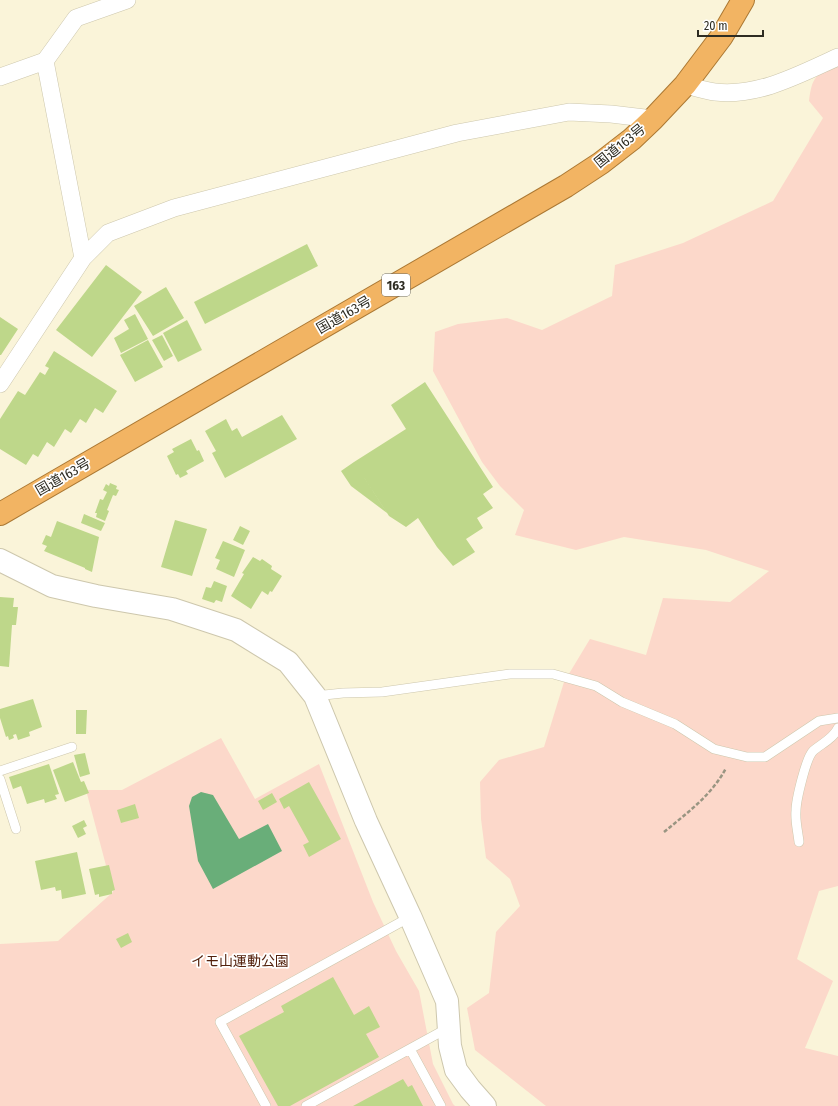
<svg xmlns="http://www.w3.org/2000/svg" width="838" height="1106" viewBox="0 0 838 1106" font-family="'Fira Sans Condensed','Noto Sans JP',sans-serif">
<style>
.green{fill:#fcd8ca}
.water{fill:#69ae79}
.building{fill:#bed78a}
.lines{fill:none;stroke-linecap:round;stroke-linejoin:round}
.service-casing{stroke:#cdc7ad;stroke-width:10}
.minor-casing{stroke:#cdc7ad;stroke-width:18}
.tertiary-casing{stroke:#cdc7ad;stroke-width:24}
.trunk-casing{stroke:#ab7833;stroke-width:24}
.path{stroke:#999582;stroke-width:2.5;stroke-dasharray:4 2;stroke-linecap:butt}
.service{stroke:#fff;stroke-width:9}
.minor{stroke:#fff;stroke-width:17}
.tertiary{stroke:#fff;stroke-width:22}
.trunk{stroke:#f2b463;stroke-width:22}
.labels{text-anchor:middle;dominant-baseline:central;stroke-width:3.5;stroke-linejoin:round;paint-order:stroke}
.shield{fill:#fff;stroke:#6d6b64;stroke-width:1}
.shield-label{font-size:13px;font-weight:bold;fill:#2e2c22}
.street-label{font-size:14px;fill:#2e2c22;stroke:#fff}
.park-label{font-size:14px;fill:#53210c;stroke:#fff}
</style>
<rect width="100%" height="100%" fill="#faf4d9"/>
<path class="green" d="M838,66V886L819,891L797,959L833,981L805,1048L838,1056V1106H546L475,1050L467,1008L489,993L496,932L520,906L510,879L486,858L481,819L480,782L499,760L544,747L564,682L590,639L646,655L663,598L730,602L769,571L706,550L624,537L576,550L515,535L524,510L500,486L482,462L433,371L435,332L458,324L507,318L542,330L612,296L615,265L683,243L773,201L823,118L809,101C812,78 815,73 838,66Z
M221,738L255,799L319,764L373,902L396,951L419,991L433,1064L453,1104L455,1106H0V944L58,941L113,892L86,790H122Z"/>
<path class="water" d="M201,792L213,795L239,839L268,824L282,851L213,889L198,861L189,806L192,797Z"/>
<path class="building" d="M307,244L318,266L205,324L194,302Z
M106,265L142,292L92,357L56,330Z
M166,287L184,318L153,336L134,306Z
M135,314L148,339L121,353L114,338L129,329L124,320Z
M0,317L18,329L1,355H0Z
M187,320L202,350L178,362L163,333Z
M162,335L173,356L164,361L152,340Z
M148,340L163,367L135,382L120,355Z
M54,351L117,391L103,413L95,408L86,423L80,419L71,433L65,429L54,447L47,442L38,457L33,454L26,465L0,449V419L18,391L25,395L40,372L45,375L49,368L45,366Z
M425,382L493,487L483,494L493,508L477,518L483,528L466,539L475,552L453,566L437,547L418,518L406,527L389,516L354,462L406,429L391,405Z
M282,415L297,439L225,478L212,453L216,451L205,431L226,419L232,431L237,428L242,437Z
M191,439L197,451L199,450L204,461L186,471L188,474L180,478L178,474L176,475L167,456L174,452L172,449Z
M354,462L387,513L351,486L341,471Z
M110,483L117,486L116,489L119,490L116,496L113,495L107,510L109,511L105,521L96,517L97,513H95L100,499L103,500L107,492L103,490L106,484L109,486Z
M84,514L105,523L101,531L81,523Z
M175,520L207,529L192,576L161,567Z
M57,521L99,537L92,572L85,569V568L44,551L47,546L42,544L46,535L51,537Z
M240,526L250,531L243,545L233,540Z
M223,541L245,550L234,577L216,569L220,560L215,558Z
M253,557L260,561L262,559L272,566L271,569L282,576L272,592L270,591L268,595L262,591L251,609L231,596L244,574L242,573Z
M214,581L227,586L222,602L216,600L214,603L202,599L206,587L211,588Z
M0,597L14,598L13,607H18L16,625H12L9,667L0,666Z
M33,699L42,727L29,732L30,736L18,740L16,734L13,735L14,738L9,740L8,736L6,737L0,718V709Z
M76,710H87L86,734H76Z
M85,753L90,774L80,777L74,755Z
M73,762L81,782L84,781L89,793L65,802L53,770Z
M49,764L59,794L55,795L57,799L45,803L44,799L27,804L21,786L13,789L9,777Z
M309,782L341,839L309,857L303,845L309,842L289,806L284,809L279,799Z
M272,793L277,802L263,810L258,801Z
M135,804L139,818L121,823L117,810Z
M84,820L87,826L83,828L86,834L78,838L72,826Z
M77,852L86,894L62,899L61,890L56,891L55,887L41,890L35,861Z
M109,865L115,890L112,891V894L99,897V894L95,895L89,869Z
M128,933L132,942L121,948L116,939Z
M333,977L354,1015L369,1006L380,1027L366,1034L379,1057L290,1106H278L239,1036L284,1012L281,1006Z
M403,1079L408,1087L412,1085L423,1106H353Z"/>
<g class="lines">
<defs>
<path id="service" d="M315,696L343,693L382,692L510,674H553L596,686L622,702L675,724L714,749L747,757H765L819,721L838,718
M0,771L72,747
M0,779L16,829
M799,842C798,832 795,821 796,811C796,800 806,758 813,751C821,744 834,738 838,728
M410,1049L441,1106
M266,1106L220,1022L410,917
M306,1106L448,1028"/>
<path id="minor" d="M45,61L83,258
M0,77L45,61L76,18L127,0
M685,85C695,87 705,91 715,92C759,97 800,74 838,57
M0,384L83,258L108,233L174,208L457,133L569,112L611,114L653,119"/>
<path id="tertiary" d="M0,560L52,586L96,596L172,609L236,630L288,662L315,696L366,821L410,916L447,1001L450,1046L456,1070L470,1089L485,1106"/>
<path id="trunk" d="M0,514L566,186L601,163L632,139L653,119L685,85L722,36L743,0"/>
</defs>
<use href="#service" class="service-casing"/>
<use href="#minor" class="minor-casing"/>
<use href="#tertiary" class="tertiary-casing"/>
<use href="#trunk" class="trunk-casing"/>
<path class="path" d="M664,832C687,813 712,795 726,768"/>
<use href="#service" class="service"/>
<use href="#minor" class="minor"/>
<use href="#tertiary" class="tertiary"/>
<use href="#trunk" class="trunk"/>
</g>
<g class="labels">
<rect class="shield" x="382" y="274" width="28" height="22" rx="3"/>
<g class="shield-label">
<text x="396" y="285">163</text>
</g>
<g class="street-label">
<text transform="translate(620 146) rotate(-39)">国道163号</text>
<text transform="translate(344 315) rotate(-30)">国道163号</text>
<text transform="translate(63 477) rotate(-30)">国道163号</text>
</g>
<g class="park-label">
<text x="240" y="961">イモ山運動公園</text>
</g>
</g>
<path d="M698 30v6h65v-6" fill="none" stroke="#2e2c22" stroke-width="2"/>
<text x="704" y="30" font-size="12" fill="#2e2c22" stroke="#ffffff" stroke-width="3" paint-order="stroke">20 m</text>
</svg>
